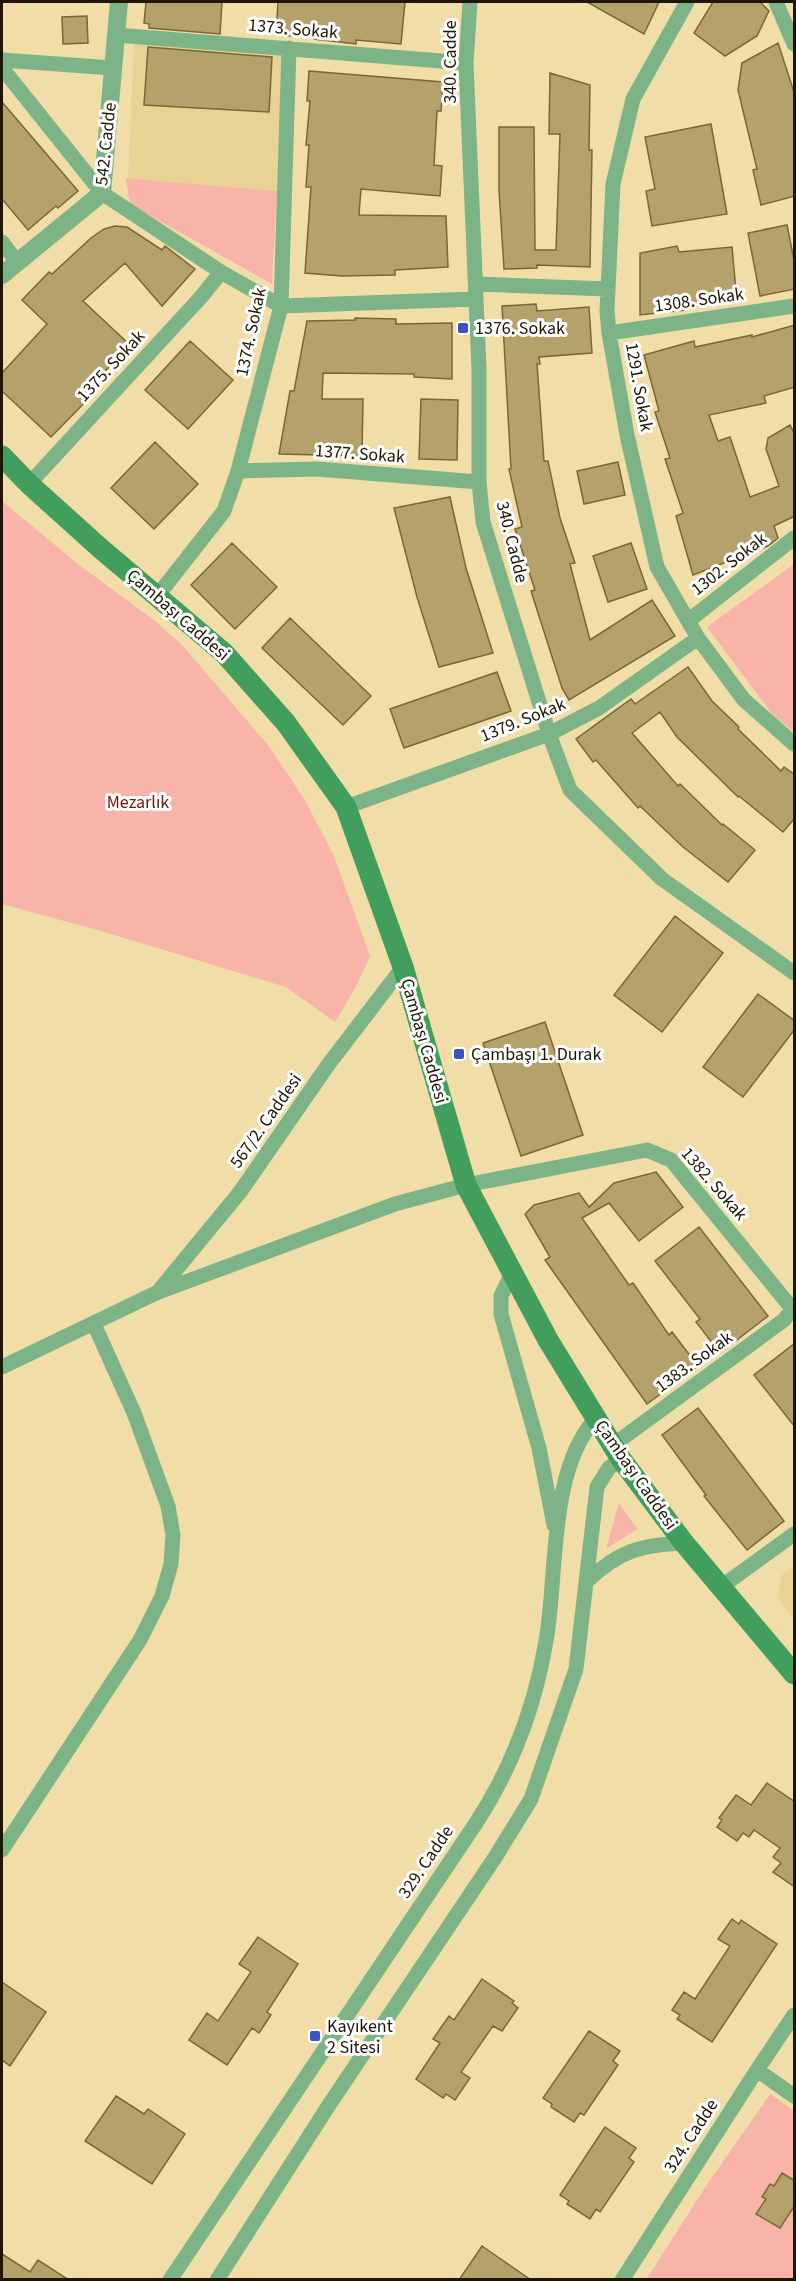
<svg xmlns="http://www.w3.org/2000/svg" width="796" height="2281" viewBox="0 0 796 2281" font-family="'Source Sans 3',sans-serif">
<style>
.built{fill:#e9d394}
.green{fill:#f8b4a8}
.building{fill:#b4a16c;stroke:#7a6834;stroke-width:1.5}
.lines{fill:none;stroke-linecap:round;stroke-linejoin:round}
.minor{stroke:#7cb488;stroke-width:15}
.tertiary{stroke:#7cb488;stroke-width:18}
.secondary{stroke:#429e5d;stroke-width:21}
.poi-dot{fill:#3d52c5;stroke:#fff;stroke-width:2}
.labels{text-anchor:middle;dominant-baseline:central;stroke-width:6;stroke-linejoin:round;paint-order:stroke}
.street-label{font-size:18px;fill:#1e1603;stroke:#fff}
.poi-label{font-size:18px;fill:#1e1603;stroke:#fff;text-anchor:start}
.park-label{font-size:18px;fill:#73150b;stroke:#fff}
</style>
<rect width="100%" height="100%" fill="#f1dda7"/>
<path class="built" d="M134,42L283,51L277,191L128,178Z
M794,1565V1620L777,1597L782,1575Z"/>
<path class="green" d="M126,178L277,191L272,284L133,206L129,199Z
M2,501L79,565L154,620L184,647L268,745L305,800L334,856L370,956L357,985L335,1022L286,987L108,933L2,904Z
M794,564V732L773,715L707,627Z
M619,1503L637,1529L606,1549Z
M770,2094L794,2111V2279L646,2280L706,2186Z"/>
<path class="building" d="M146,2H222L220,34L149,28V24L144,23Z
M278,2H405L401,44L356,40V44L314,39V37L276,35Z
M587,2H659L644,34Z
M713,2H760L769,11L757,36L725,56L694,33Z
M87,16L88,43L63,44L62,17Z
M778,43L795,95V196L761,205L753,170L757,169L738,90L742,63Z
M148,47L272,57L269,112L144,105Z
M309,71L443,82L441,111H437L434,165L442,166L440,196L361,189L359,215L446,216L448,267L395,270V275L342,276L305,273L311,187H306L309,145H306L310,101H307Z
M550,73L590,85L589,150H592L590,267L537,265V268L504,269L499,190V127H534L535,250H556L560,134H549Z
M2,102L78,191L58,208L56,206L28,230L2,199Z
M711,124L727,214L652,226L646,191L655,189L645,137Z
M787,225L795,265V289L760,296L748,233Z
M115,226L127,227L162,250L165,246L195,269L162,306L125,263L83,301L130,345L90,387L95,392L51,437L2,391V373L47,324L22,300L49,272L52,274L91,238L104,229Z
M677,246L679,252L732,247L737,302L684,307L685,310L640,315V253Z
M536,304L537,311L589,307L592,353L539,357L540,364H537L544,461H548L560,518L575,563L570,564L590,640L652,600L675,636L569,700L562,688L531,591L535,590L515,529L522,527L509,469H511L502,306Z
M355,318L396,319V324L452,323V379L414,377V374L323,373L322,399H363L362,456L279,454L290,391H294L307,321L355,320Z
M795,325V387L764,396L766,403L709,415L718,441L730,437L750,497L779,486L766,449L768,438L790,425L795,435V516L774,526L778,538L768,546L693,575L676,516L683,513L665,459L670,458L655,412L659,411L644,355L694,341L695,347L752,335V337Z
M190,341L233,380L188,429L145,390Z
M421,399L458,400L457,460L419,459Z
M155,442L198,484L154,529L111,488Z
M618,462L625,495L584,504L577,471Z
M450,497L466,568L493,653L439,667L417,597L394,508Z
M232,543L277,587L235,629L191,585Z
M631,543L647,589L608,602L593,556Z
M290,618L371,696L343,725L262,648Z
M688,667L712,701L739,727L738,729L781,771L784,767L795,775V818L783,832L739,796L738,797L677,737L660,712L632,733L678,786L680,784L722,825L723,824L755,850L728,882L683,847L640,806L638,808L596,760L593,762L576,739L631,699L635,704Z
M497,672L511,711L404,748L390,709Z
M675,916L723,953L662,1032L614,995Z
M758,994L795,1021V1029L743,1097L703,1067Z
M545,1022L583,1135L521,1156L483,1043Z
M656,1172L683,1207L639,1241L609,1203L582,1218L629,1285L633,1283L669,1335L672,1332L698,1366L647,1404L545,1260L550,1257L525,1214L534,1205L579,1193L589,1207L614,1183Z
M699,1227L768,1316L720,1353L696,1322L700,1319L655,1261Z
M795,1343V1427L754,1375Z
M698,1408L784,1521L747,1550L704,1496L706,1495L662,1435Z
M767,1783L795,1802V1887L773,1872L781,1863L773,1857L780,1848L754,1830L749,1837L743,1833L737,1841L717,1827L722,1820L719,1818L736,1795L751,1805Z
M732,1919L739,1924L741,1920L777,1944L712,2042L677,2019L680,2015L672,2010L684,1992L695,1999L730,1946L718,1939Z
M258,1937L298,1964L267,2012L271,2015L259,2033L252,2028L227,2065L189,2040L207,2013L218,2021L251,1972L239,1964Z
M482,1979L514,2001L512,2003L518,2008L502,2031L493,2026L461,2072L470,2078L455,2100L446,2094L443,2098L416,2079L440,2043L433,2039L449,2016L454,2020Z
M2,1982L46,2012L10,2066L2,2060Z
M589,2031L620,2051L613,2061L618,2065L584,2115L580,2113L574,2122L551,2107L552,2104L543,2098Z
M116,2096L144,2114L148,2109L185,2134L152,2184L85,2141Z
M605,2127L636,2148L629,2158L634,2162L600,2212L596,2209L590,2219L567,2204L569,2201L560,2195Z
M782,2173L795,2181V2205L780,2228L756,2214L766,2199L762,2197L770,2184L774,2186Z
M482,2246L531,2280H459Z
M2,2254L30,2272L38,2260L69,2280H2Z"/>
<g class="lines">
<path class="minor" d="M470,2L466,63L479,369V482L483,522L549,734L570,790L662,879L794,973
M687,2L633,99L613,184L607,311L609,333L627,435L657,567L698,638L744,700L794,744
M776,2L794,44
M116,35L466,63
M2,60L113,68
M2,68L102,193L221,272L281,306L476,299
M2,242L18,263
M476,284L608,289
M609,333L794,306
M238,471L317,469L479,482
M29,484L202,296L221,272
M158,595L224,511L238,471L281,306L289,48
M688,621L794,538
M346,807L549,734L599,708L698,638
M512,1273L501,1296V1314L539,1448L554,1525
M157,1293L240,1192L328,1065L403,967
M2,1367L156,1293L395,1204L466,1185L647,1150L671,1160L794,1311
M613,1445L784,1320L794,1306
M587,1581C619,1551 640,1545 684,1543
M721,1587L794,1534
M2,1850L140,1640L162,1596L171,1564L173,1535L168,1506L134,1413L94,1324
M757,2070L794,2096
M170,2280L476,1823C512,1768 535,1706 546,1641C558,1573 548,1471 596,1418
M217,2280L329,2105L496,1856L531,1799L576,1669L597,1487L609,1468L621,1459
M622,2280L757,2070L794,2015"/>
<path class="tertiary" d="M2,275L102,193L119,2"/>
<path class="secondary" d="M2,456L29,484L100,548L224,653L286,723L346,807L403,967L466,1185L548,1340L621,1459L684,1543L794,1674"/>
</g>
<g class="poi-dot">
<rect x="457" y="322" width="12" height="12" rx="3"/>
<rect x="453" y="1048" width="12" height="12" rx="3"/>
<rect x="309" y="2030" width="12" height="12" rx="3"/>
</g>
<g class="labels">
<g class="street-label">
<text transform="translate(293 29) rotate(5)">1373. Sokak</text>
<text transform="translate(450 62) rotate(-90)">340. Cadde</text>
<text transform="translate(106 144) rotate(-84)">542. Cadde</text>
<text transform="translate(699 300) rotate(-8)">1308. Sokak</text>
<text transform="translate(251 332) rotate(-78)">1374. Sokak</text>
<text transform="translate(111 366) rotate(-47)">1375. Sokak</text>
<text transform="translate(639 387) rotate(80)">1291. Sokak</text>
<text transform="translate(360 454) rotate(4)">1377. Sokak</text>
<text transform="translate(512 542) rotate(76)">340. Cadde</text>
<text transform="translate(729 564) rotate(-38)">1302. Sokak</text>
<text transform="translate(178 615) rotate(41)">Çambaşı Caddesi</text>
<text transform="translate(523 720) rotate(-22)">1379. Sokak</text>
<text transform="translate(424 1041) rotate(74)">Çambaşı Caddesi</text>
<text transform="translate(266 1121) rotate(-55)">567/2. Caddesi</text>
<text transform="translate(714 1184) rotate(49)">1382. Sokak</text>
<text transform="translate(694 1362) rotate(-36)">1383. Sokak</text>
<text transform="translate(636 1475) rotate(55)">Çambaşı Caddesi</text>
<text transform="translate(426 1862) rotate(-56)">329. Cadde</text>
<text transform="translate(691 2136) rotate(-57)">324. Cadde</text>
</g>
<g class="poi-label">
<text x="475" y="328">1376. Sokak</text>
<text x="471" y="1054">Çambaşı 1. Durak</text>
<text x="327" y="2026">Kayıkent<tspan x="327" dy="21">2 Sitesi</tspan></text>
</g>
<g class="park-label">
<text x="138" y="802">Mezarlık</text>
</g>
</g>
<rect width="796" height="2281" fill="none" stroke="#1e1603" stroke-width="6"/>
</svg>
